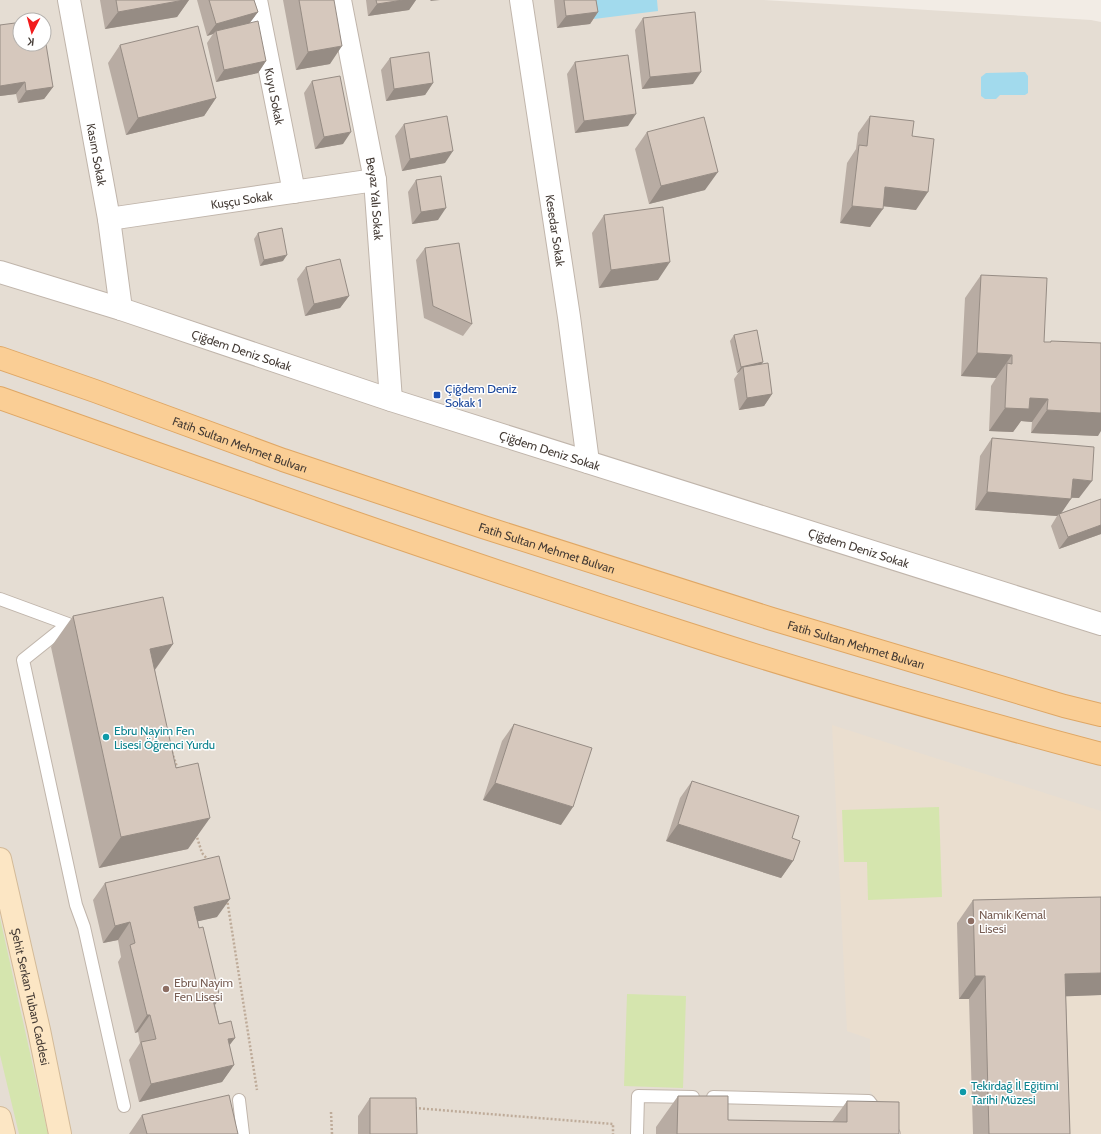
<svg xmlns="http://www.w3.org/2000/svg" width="1101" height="1134" viewBox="0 0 1101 1134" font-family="Cabin,sans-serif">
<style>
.residential{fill:#e5ddd3;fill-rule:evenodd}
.education{fill:#eadecf}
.green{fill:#d5e5ae}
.water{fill:#a2daed}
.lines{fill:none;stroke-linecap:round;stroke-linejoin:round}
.service-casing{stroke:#c0b5ab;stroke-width:14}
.minor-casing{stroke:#c0b5ab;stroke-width:24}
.secondary-casing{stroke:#d3ba98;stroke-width:24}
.primary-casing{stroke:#dfa765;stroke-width:24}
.path{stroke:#beab99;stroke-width:2.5;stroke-dasharray:2 2;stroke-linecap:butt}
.service{stroke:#fff;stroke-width:12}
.minor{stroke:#fff;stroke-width:22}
.secondary{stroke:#fce6c4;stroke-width:22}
.primary{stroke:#face95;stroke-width:22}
.wall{fill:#b8aca3}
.shaded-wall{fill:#968c84}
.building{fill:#d6c8bd;stroke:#968c84}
.transit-dot{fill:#1a4fb4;stroke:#fff;stroke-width:1.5}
.culture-dot{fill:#0f9aa8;stroke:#fff;stroke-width:1.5}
.education-dot{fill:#8d6e63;stroke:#fff;stroke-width:1.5}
.labels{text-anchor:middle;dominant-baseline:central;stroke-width:3;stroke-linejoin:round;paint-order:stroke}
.street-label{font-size:12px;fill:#443b35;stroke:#fff}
.transit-label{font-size:12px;fill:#164399;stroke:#fff;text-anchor:start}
.culture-label{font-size:12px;fill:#0d838f;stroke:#fff;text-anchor:start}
.education-label{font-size:12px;fill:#785e54;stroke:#fff;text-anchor:start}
</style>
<rect width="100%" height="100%" fill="#f2ece5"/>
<path class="residential" d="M0,0H764L1091,20L1101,22V1134H0ZM20,20H44V44H20Z"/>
<path class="education" d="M832,725L1101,811V1134H900L899,1129L870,1091V1039L847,1031Z"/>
<path class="green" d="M939,807L942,897L868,900L867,862H844L842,810Z
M0,918L48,1134H19L0,1055Z
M627,994L686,996L683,1088L624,1086Z"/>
<path class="water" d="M592,0H657L658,11L594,19Z
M1025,72L1028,76V93L1025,95H1000L996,99H985L981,96V77L986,73Z"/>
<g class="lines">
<defs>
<path id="service" d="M0,599L68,624L23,660L76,905L84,927L124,1106
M713,1097L869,1101L894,1134
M239,1100L243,1134
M637,1134L638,1096L693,1097"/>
<g id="minor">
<path id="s1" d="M69,0L109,219L121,309"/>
<path id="s2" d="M256,0L294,192"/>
<path id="s3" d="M340,0L375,180L391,400"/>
<path id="s4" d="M521,0L569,317L588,462"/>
<path id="s5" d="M109,219L375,180"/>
<path id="s6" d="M0,272L121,309L391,400L1101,624"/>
</g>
<g id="secondary">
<path id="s7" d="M0,859L39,1030L60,1134"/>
<path d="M0,1118L4,1134"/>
</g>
<g id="primary">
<path id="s8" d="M0,358L95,391L283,460L483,527L772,619L1064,706L1101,715"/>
<path d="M0,398C228,479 457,560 688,634C824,678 963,717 1101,754"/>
</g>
</defs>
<use href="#service" class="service-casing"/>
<use href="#minor" class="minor-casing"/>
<use href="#secondary" class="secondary-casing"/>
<use href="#primary" class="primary-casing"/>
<path class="path" d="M172,752L178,770
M196,834L202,853L208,860
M227,899L257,1090
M415,1108L613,1124V1134
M331,1112L332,1134"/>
<use href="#service" class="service"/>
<use href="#minor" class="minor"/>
<use href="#secondary" class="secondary"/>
<use href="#primary" class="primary"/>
</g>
<path class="wall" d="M100,0H189L177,17L105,29Z
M197,0H254L258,12L249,23L266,61L258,73L216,82L207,43L213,34L207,36Z
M283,0H334L330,64L296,70Z
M366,0H416L409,10L368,16Z
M554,0H596L598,12L590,24L557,28Z
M643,18L693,84L642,89L635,30Z
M0,25L17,35L53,87L44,99L18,103L16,94L0,96Z
M120,45L216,98L204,116L126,135L108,63Z
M390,58L433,83L425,95L386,101L381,70Z
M575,62L628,126L575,133L567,74Z
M312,81L343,144L315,149L304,93Z
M870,116L912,136L916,210L883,206L870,227L840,223L847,163L856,149L858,133Z
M404,124L445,163L402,171L395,136Z
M647,132L705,190L649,204L635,149Z
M416,180L438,220L412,224L408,192Z
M604,215L658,280L599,288L592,233Z
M258,233L283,261L260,266L254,239Z
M425,248L472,324L463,336L424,318L416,260Z
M306,267L349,296L340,308L305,316L297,279Z
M981,275L1044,342H1050L1051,341L1098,436L1031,433L1032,422L1021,421L1013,432L989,431L991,386L996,378L961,376L965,298Z
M734,335L762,364L772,394L764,406L739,410L734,379L739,372L737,373L730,341Z
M992,438L1079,498H1071L1061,513L1101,499V534L1059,549L1051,526L1057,516L975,510L980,456Z
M73,616L173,644L155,670L188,849L99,868L51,647Z
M514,724L561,825L483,800L502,741Z
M692,781L792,838L793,861L781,878L666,841L680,798Z
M105,883L217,917L198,921L219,1024L235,1038L229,1045L234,1065L222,1082L139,1102L129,1060L140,1043L138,1032L135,1033L118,962L121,957L118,940L103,943L93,900Z
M1101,897V995L1066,996L1070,1134H973L969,999H959L957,923L973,900Z
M678,1096L728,1120L832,1122L847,1101L899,1134H656V1127Z
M370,1098L417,1134H358V1116Z
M142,1115L238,1134H129Z"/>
<path class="shaded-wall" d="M184,0H189L177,17L105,29L118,12Z
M403,0H416L409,10L368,16L377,4Z
M431,0H440L430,1Z
M258,12L249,24L216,31L213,34L207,36L216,24Z
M598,12L590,24L557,28L566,16Z
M342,46L330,64L296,70L308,52Z
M266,61L258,73L216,82L224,70Z
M701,72L693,84L642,89L650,77Z
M25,82L16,94L0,96V86Z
M433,83L425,95L386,101L394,89Z
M53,87L44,99L18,103L26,91Z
M216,98L204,116L126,135L138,118Z
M636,114L628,126L575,133L584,121Z
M351,132L343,144L315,149L324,137Z
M453,151L445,163L402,171L410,159Z
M718,172L705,190L649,204L661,186Z
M885,187L928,192L916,210L873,205Z
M852,206L883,209L870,227L840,223Z
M446,208L438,220L412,224L421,212Z
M287,255L283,261L260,266L264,260Z
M670,262L658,280L599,288L611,270Z
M349,296L340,308L305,316L314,304Z
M977,353L1012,355L996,378L961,376Z
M763,362L759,368L743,367L739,372L737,373L741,367Z
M772,394L764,406L739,410L747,398Z
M1030,398L1048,399L1032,422L1021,421L1013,432L989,431L1005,408Z
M1047,410L1101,413V431L1098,436L1031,433Z
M1073,479L1092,481L1079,498L1061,497Z
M987,492L1071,499L1060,515L1059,514L1057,516L975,510Z
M1101,525V534L1059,549L1068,537Z
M173,644L151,675L150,649Z
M495,783L573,807L561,825L483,800Z
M210,818L188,849L99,868L121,837Z
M678,824L793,861L781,878L666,841Z
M230,899L217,917L182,925L194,907Z
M130,922L118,940L103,943L115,926Z
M1101,973V995L1049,997L1065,974Z
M975,976H985L969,999H959Z
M220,998L207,1016L213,1000Z
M147,1015H150L138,1032L135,1033Z
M235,1038L222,1055L228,1039Z
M234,1065L222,1082L139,1102L151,1084Z"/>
<path class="building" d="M116,0H184L118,12Z
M209,0H254L258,12L216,24Z
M299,0H334L342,46L308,52Z
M376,0H403L377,4Z
M564,0H596L598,12L566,16Z
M695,12L701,72L650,77L643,18Z
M258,21L266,61L224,70L216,31Z
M15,23L17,35L20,34V44H44V32L53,87L26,91L25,82L0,86V25Z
M198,26L216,98L138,118L120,45Z
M429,52L433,83L394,89L390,58Z
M628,55L636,114L584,121L575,62Z
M340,76L351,132L324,137L312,81Z
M447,116L453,151L410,159L404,124Z
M870,116L914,121L912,136L934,139L928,192L885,187L883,209L852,206L859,145L867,146Z
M704,117L718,172L661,186L647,132Z
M441,176L446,208L421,212L416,180Z
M663,207L670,262L611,270L604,215Z
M282,228L287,255L264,260L258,233Z
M459,243L472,324L433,306L425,248Z
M340,259L349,296L314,304L306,267Z
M981,275L1047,278L1044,342H1051V341L1101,343V413L1047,410L1048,399L1030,398L1029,409L1005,408L1007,363L1012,364V355L977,353Z
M757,330L763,362L741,367L734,335Z
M768,363L772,394L747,398L743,367Z
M992,438L1094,447L1092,481L1073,479L1071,499L987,492Z
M1101,499V525L1068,537L1059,514Z
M163,597L173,644L150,649L176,768L198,763L210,818L121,837L73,616Z
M514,724L592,748L573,807L495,783Z
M692,781L799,816L792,838L800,841L793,861L678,824Z
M219,856L230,899L194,907L199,928L203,927L220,998L213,1000L219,1024L231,1021L235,1038L228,1039L234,1065L151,1084L141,1042L156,1039L150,1015H147L130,945L135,943L130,922L115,926L105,883Z
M1101,897V973L1065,974L1070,1134H989L985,976H975L973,900Z
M229,1095L238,1134H147L142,1115Z
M678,1096H728V1120L847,1122V1101L899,1102V1134H677Z
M370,1098H416L417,1134H370Z"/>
<rect class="transit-dot" x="433" y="391" width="8" height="8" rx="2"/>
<g class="culture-dot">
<circle cx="106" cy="737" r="4"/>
<circle cx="963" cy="1092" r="4"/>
</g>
<g class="education-dot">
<circle cx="971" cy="921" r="4"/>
<circle cx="166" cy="989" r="4"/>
</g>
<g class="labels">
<g class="street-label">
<text stroke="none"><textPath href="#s2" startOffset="98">Kuyu Sokak</textPath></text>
<text stroke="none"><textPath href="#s1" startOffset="157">Kasım Sokak</textPath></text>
<text stroke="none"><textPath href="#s5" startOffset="134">Kuşçu Sokak</textPath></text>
<text stroke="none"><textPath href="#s3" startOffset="202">Beyaz Yalı Sokak</textPath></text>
<text stroke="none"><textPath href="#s4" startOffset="233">Kesedar Sokak</textPath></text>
<text stroke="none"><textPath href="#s6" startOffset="254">Çiğdem Deniz Sokak</textPath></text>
<text stroke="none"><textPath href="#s8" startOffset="255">Fatih Sultan Mehmet Bulvarı</textPath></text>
<text stroke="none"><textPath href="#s6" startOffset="578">Çiğdem Deniz Sokak</textPath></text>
<text stroke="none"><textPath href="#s8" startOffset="579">Fatih Sultan Mehmet Bulvarı</textPath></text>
<text stroke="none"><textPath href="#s6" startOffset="902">Çiğdem Deniz Sokak</textPath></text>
<text stroke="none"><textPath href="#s8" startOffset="903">Fatih Sultan Mehmet Bulvarı</textPath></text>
<text stroke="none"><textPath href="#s7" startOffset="141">Şehit Serkan Tuban Caddesi</textPath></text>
</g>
<g class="transit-label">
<text x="445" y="388">Çiğdem Deniz<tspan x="445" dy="14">Sokak 1</tspan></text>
</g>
<g class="culture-label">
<text x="114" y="730">Ebru Nayim Fen<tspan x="114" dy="14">Lisesi Öğrenci Yurdu</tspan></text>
<text x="971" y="1085">Tekirdağ İl Eğitimi<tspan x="971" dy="14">Tarihi Müzesi</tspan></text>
</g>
<g class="education-label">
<text x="979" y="914">Namık Kemal<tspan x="979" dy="14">Lisesi</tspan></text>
<text x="174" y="982">Ebru Nayim<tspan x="174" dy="14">Fen Lisesi</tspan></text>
</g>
</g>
<g transform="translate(32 32) rotate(186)"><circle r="19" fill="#ffffff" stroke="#b4b1ae"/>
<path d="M0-3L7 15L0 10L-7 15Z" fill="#f21b1c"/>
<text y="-6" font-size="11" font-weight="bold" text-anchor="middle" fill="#443b35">K</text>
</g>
</svg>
